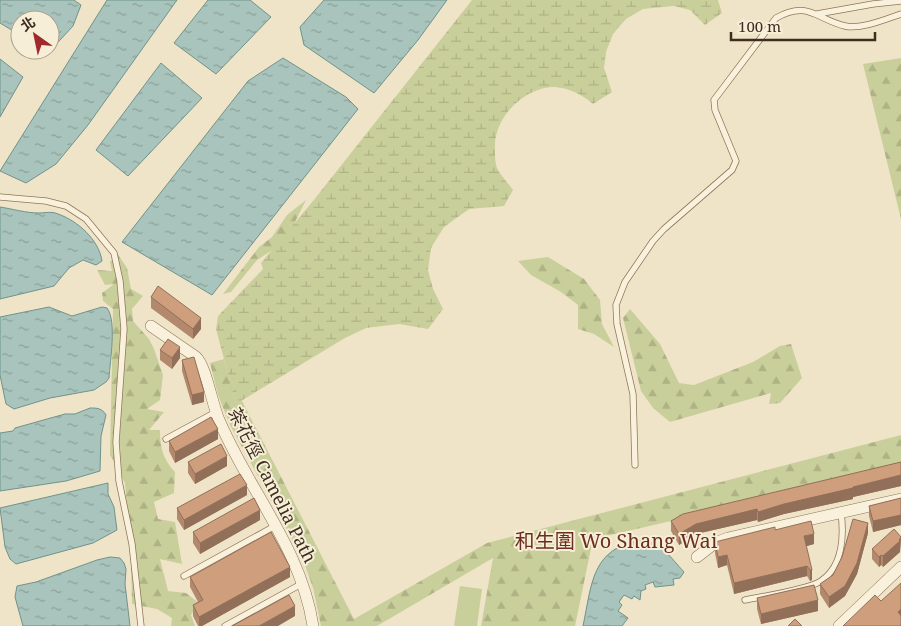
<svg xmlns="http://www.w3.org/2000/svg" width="901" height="626" viewBox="0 0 901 626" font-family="'Noto Serif','Noto Sans TC',serif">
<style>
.forest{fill:url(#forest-firs)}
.wetland{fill:url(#wetland-marsh)}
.park{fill:#c9cf9b}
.water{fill:url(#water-ripples);stroke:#6f938a}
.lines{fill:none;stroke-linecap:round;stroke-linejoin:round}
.service-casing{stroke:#8d765c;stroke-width:7}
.minor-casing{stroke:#8d765c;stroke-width:12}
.service{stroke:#faf1dc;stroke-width:5.5}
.minor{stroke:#faf1dc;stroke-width:11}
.wall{fill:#b2896c}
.shaded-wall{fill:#916f58}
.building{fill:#cf9f7d;stroke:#916f58}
.labels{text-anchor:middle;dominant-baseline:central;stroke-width:4;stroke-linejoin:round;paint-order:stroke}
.street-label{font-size:18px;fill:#3d2e20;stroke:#f7eed8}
.quarter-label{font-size:20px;fill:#6b2e1e;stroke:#f7eed8}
</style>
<defs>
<pattern id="forest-firs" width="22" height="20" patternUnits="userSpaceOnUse" patternTransform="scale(1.25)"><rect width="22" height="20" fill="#c9cf9b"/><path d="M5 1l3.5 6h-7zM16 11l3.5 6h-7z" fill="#aeb285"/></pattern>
<pattern id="wetland-marsh" width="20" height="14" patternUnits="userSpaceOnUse" patternTransform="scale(1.25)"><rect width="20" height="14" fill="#c9cf9b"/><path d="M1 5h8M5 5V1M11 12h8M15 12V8" fill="none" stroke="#aeb285"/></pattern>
<pattern id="water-ripples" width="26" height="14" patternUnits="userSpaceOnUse" patternTransform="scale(1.25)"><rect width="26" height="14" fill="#a9c4bc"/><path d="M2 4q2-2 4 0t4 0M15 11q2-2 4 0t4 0" fill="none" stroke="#8ba098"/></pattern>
</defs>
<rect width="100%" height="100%" fill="#f0e4c8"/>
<path class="forest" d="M901,58V219L863,64Z
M306,200L285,242L257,260L231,292L223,294L259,247L272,237L287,215Z
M117,253L127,268L131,289L143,296L132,309L133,321L149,339L154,349L163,375L160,400L147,409L164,412L149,430H160C160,448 163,459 175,472L174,493L154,502L158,519L175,522L182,564L160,559L168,591L186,593L199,603L191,615L195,626H171L172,618L157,609L132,604L131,561L125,483L110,455L113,309L103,301L102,293L114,284L105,285L97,270L112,271L110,262Z
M548,257L584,279L600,300L602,324L614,347L594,334L578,329V305L561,292L531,275L518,261Z
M630,309L660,344L679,383L694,385L753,362L780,346L791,344L802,378L780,403L769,404L771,393L670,422L653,408L641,391L623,318Z
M224,359L236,403L242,401L354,619L487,543L901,435V468L593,539L575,626H481L493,558L377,626H321L313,588L302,557L230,425L218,395L210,363Z"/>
<path class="wetland" d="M472,0H718L722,13L705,25L690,10L674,6L643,9L626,19L613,34L606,52L604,68L612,92L593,104C583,95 569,88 555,87C524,87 493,118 495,149C495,155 495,163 497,168C501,176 508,183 513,190L504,206L469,209L444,227L431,248L428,270L433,289L443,309L428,329L399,324L366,328L345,338L236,404L216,329L218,316L263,269L261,263L313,201Z"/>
<path class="park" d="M460,586L482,589L477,626H454Z"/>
<path class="water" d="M0,0H74L81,5L73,26L48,53L44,50H50V20H20V35L0,23Z
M107,0H177L88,125L56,164L26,183L0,171Z
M208,0H250L271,17L216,74L174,43Z
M324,0H447L418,40L374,93L304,45L300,27Z
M283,58L346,97L358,109L212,295L122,242L248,81Z
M0,59L23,77L0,117Z
M161,63L202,98L128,176L96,150Z
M0,207C13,209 26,213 39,213C46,213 51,211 58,214C78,221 99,240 102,261L96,265L83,260L69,268L54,286L0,299Z
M49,307L72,316L102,307L107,308C117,321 110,361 109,378L106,382L94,390L50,398L14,409L6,404L0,375V317Z
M90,408C97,408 102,408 106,415L101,436L100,471L66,481L0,491V433L13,431L15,428L65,414H75Z
M108,483V494L114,507L117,530L93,543L16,564L10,559L5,547L0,508Z
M642,540C661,542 671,558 684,572L680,578L673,579L674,585L655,587L653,582L645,585L646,589L641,591L640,600L634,596L632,599L624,595L619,602L622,605L618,611L628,618L622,626H583C592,584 591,548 642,540Z
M110,557L120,558L124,563L126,569L125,584L130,626H23L15,597L17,586L36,582L97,560Z"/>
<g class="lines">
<defs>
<path id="service" d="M817,14L873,4L901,1
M0,197L46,201L66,206L86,219L114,253L120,281L124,329L116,442L119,481L132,544L141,626
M166,439L216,412
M635,465L633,394L617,324L616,305L625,282L653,241L664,229L732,170L736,161L715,110L714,100L776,18C808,0 816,19 845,26C860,30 886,19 901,14
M184,576L275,526
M745,600C764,596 807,590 821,581C843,566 844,535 841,512
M225,626L303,583"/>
<path id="minor" d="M151,326L196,357C206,366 212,404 219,420C249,491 301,548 313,626
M697,557L715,543L728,538L901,499
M839,626L901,567"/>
</defs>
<use href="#service" class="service-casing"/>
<use href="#minor" class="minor-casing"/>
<use href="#service" class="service"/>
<use href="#minor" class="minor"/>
</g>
<path class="wall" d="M151,297L201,329L193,339L151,308Z
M160,350L180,358L172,369L160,360Z
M182,360L204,402L192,405L182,371Z
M218,439L175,463L169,451V441Z
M188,462L227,466L195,484L188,473Z
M901,462V486L853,497V499L784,514L758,522L757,520L696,534L679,545L671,531V521Z
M247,495L184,530L177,519V508Z
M901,498V525L873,532L869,516V506Z
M260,520L200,554L193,543V532Z
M775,530L814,544L806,546L812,580L810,581L807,576L734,594L727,565L718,568L715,553V542Z
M868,533L857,574L845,596L829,608L820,594V584L833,575Z
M901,537L900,552L883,567L881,565L879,567L872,559V549Z
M190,577H290L202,626H198L193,616V605L198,602L190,587Z
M757,598L818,611L761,624L757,609Z"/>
<path class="shaded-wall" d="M201,318V329L193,339V329Z
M180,347V358L172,369V358Z
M204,392V402L192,405V395Z
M218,429V439L175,463V452Z
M227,456V466L195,484V474Z
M901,475V486L853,497V499L784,514L758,522V512L784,504Z
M247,485V495L184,530V520Z
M757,509V520L696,534L679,545V534L696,524Z
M260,510V520L200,554V543Z
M901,515V525L873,532V521Z
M868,523V533L857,574L845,596L829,608V597Z
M814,534V544L804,547V536Z
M901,538L900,552L883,567V556Z
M727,555V565L718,568V557Z
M881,555V565L879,567V557Z
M807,566V576L734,594V583Z
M290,567V577L202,626H199V617Z
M810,570H812V580L810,581Z
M818,600V611L761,624V614Z
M295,606V616L278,626H259Z
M901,609V616L898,612Z"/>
<path class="building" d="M158,286L201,318L193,329L151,297Z
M168,339L180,347L172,358L160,350Z
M194,357L204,392L192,395L182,360Z
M211,417L218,429L175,452L169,441Z
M221,444L227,456L195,474L188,462Z
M901,462V475L853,487V488L784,504L758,512L757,509L696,524L679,534L671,521L683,514Z
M240,474L247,485L184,520L177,508Z
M254,498L260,510L200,543L193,532Z
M901,498V515L873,521L869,506Z
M853,519L868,523L857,563L845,586L829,597L820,584L833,575L842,557Z
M811,521L814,534L804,536L812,570H810L807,566L734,583L727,555L718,557L715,542L775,527V530Z
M894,529L901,537L899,540L900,541L883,556L881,555L879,557L872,549Z
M271,532L290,567L199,617L193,605L203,600L190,577Z
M901,583V609L898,612L901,616V626H843L875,595L881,601Z
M814,585L818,600L761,614L757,598Z
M289,595L295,606L259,626H232Z
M795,619L802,626H788Z"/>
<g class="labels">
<g class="street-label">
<text transform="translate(273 485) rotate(63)">茶花徑 Camelia Path</text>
</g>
<g class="quarter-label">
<text x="616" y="540">和生圍 Wo Shang Wai</text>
</g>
</g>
<g transform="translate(35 35) rotate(327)"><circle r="24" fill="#f7eed8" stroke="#ada18e"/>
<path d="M0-4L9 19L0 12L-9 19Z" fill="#9e2a2b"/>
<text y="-8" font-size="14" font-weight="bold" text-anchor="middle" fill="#3d2e20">北</text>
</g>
<path d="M731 32v8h144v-8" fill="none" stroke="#3d2e20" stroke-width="2.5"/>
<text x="738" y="32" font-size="15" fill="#3d2e20" stroke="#f7eed8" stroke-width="4" paint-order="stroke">100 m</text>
</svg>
